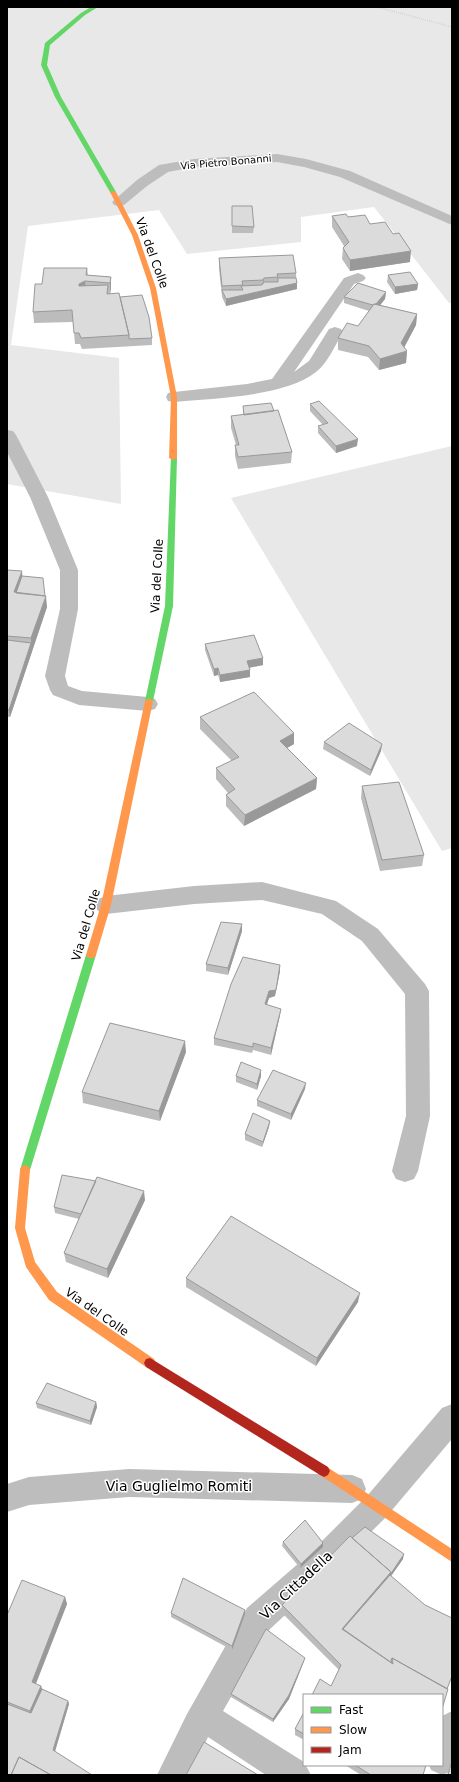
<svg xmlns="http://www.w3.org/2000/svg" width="459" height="1782" viewBox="0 0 459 1782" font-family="'DejaVu Sans',sans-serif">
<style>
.green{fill:#e8e8e8}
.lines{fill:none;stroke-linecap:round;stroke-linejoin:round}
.path{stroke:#c2c2c2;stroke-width:1.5;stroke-dasharray:0.5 1.5;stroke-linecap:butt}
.lane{fill:#bdbdbd;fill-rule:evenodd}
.street{fill:#bdbdbd;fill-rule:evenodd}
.fast{fill:#63d668;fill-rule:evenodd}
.slow{fill:#ff974d;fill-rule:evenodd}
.jam{fill:#b3261e;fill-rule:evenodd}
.wall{fill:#bcbcbc}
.shaded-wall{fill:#999}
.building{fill:#dbdbdb;stroke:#999}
.labels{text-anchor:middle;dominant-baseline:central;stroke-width:3;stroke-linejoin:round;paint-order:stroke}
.far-street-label{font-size:10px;fill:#000;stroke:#fff}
.street-label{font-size:12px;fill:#000;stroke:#fff}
.near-street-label{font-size:14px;fill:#000;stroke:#fff}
</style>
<rect width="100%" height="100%" fill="#fff"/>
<path class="green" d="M7,7H452V303H449L374,207L301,217V242L187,254L159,210L28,226L11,345L119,358L121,504L7,484Z
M452,446V848L442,851L231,498Z"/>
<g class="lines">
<path class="path" d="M377,7L452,27"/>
<path class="lane" d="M358,273L363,275L366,278L363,281L354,284L294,372L309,361L329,329L335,327L341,329L343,332C335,345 328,363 316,372C285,397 213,398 174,402L168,401L166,397L168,393L174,392L247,384L272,379L344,278Z
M262,882L336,901L378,929L425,984L429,991L430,1116L418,1171L414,1179L405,1182L396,1179L392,1171L406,1116L405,994L362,941L322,914L262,900L194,904L106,914L98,911L95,905L98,899L106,896L194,886Z"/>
<path class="street" d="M277,154L306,159L350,171L452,216V225L340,177L304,167L277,162L194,167L168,172L147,186L124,205L119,206L114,205L112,202L137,180L159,165L194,159Z
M7,430L13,431L16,435L48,497L78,570V609L65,676L68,686L82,691L148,697L155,699L158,704L155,709L148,711L79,705L53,695L50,690L45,676L60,609V570L30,497L7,452Z
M452,1404V1439L387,1516L327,1576L269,1630L223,1711L304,1762L311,1775H266L208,1737L190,1775H157L187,1714L247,1608L307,1556L367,1496L442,1408Z
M129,1469L352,1475L362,1479L366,1489L362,1499L352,1503L129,1497L29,1505L7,1512V1484L29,1477Z
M452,1711V1771L442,1775L431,1770L429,1765H442V1716Z"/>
<path class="fast" d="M91,7H98L85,15L50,45L47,65L61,97L116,192L113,194L110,192L55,97L41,65L45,43L81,13Z
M171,456H173L177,458L173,606L153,701L149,704L145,701L165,606Z
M91,951L94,952L96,955L30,1170L29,1173L25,1175L21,1173L20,1170L86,955L88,952Z"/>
<path class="slow" d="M111,191L116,192L138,235L156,288L177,397V458L173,460L169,458L171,397L150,288L132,235L110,192Z
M149,698L153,701L111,905L96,955L94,958H88L86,955L101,905L145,701Z
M25,1165L29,1167L30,1170L25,1228L35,1262L57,1292L154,1359L156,1363L154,1367L150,1368L146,1367L49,1300L26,1267L15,1228L20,1170L21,1167Z
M324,1465L452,1549V1562L320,1475L318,1471L320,1467Z"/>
<path class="jam" d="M150,1358L328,1467L330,1471L328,1475L324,1477L320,1475L146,1367L144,1363L146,1359Z"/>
</g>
<path class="wall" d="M232,206L254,227L253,233H232Z
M332,216L348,217L370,224L410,262L350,271L342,259L343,248L344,246L332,227Z
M219,258L296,273L297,289L226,306L222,297L219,269Z
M87,268L88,275L111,277V288L110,294L120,297L152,338V345L82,349L80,344H75L73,322L34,323L33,312Z
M388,275L418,284L417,290L395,294L387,282Z
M386,292L385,299L380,305L417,314L416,325L404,348L407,351L406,363L379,370L368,357L338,350V338L358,326L369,311L344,303V297Z
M310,404L357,446L336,453L318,433V426L323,425L310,411Z
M243,406L274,411L292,452L291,463L238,469L235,456V445H236L231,428V416L243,415Z
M7,570L22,576L47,607L10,717H7Z
M205,644L263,658V665L249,668L250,677L220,682L218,675L214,676L205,650Z
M200,717L294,744L287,748L317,778L316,789L244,826L226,806V795L228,793L216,779V768L232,761L200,729Z
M324,742L381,751L370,776L323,749Z
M362,786L424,855L422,866L380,871L361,798Z
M242,924V931L228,975L206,971V964Z
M280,971L275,996L269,998L266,1005L280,1015L271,1055L253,1050L252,1053L214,1045V1038Z
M186,1052L160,1121L83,1103L82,1092Z
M236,1076H261L257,1090L236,1082Z
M305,1089L291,1120L257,1106V1100Z
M269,1127L262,1147L245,1140V1134Z
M145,1200L108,1278L66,1262L64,1253L79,1219L55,1213L54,1207Z
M186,1278L358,1302L316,1366L186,1287Z
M96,1402L97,1407L91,1425L37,1408L36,1403Z
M352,1538L403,1559L391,1576L452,1676L331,1686L339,1670L281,1612L282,1605Z
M283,1542L323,1543V1547L300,1568L282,1546Z
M65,1597L67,1604L36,1684L41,1686L42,1689L68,1701L69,1704L55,1752L7,1775V1615Z
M171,1613L245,1614L232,1650L171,1617Z
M304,1661L289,1699L273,1722L231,1697V1694Z
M304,1712V1740L295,1735V1729Z
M452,1758V1775H447Z
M345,1765H426L423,1775H361Z"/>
<path class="shaded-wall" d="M411,251L410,262L350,271V260Z
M111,277V288L110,294V283Z
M264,278L263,289L297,283V289L226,306V299L262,291L263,280Z
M85,281L86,292L80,295L79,284Z
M418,284L417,290L395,294V287Z
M386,292L385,299L374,313L375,306Z
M417,314L416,325L401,353L407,351L406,363L379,370L380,359L401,343Z
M358,439L357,446L336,453V446Z
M22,571L23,583L15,597L14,592Z
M46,596L47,607L10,717L9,710L31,643V638Z
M263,658V665L247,668V661Z
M218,668V675L214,676V669Z
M250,670V677L220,682V675Z
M294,733V744L280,752V741Z
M382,744L381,751L370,776L371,770Z
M317,778L316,789L244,826L245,815Z
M242,924V931L228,975V968Z
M280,965V971L275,996L269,998L265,1011V1004L269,991Z
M281,1009L280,1015L271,1055V1048Z
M185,1041L186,1052L160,1121L159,1111Z
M261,1070V1076L257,1090V1084Z
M306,1083L305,1089L291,1120V1114Z
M270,1121L269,1127L262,1147L263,1142Z
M144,1191L145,1200L108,1278L107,1269Z
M360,1293L358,1302L316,1366L317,1358Z
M96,1402L97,1407L91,1425L90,1421Z
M323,1543V1547L300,1568L301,1564Z
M404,1554L403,1559L389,1579L343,1632L342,1629Z
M65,1597L67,1604L34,1688L32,1682Z
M245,1610V1614L232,1650V1646Z
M305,1658L304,1661L289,1699L273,1722V1719Z
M41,1686L43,1692L32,1717L30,1711Z
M68,1701L69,1704L54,1754L53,1750Z"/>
<path class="building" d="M232,206H252L254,227L232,226Z
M346,214L348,217L365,215L370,224L385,222L393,234L399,233L411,251L350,260L343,248L349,242L332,216Z
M293,255L296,273L277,274L278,277L264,278L263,280L242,281L243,285L222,286L219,258Z
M44,268H87L86,275L111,277L110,283L85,281L79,284V286L108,285L107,294L119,293L129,335L81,338L79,333H74L72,310L33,312L35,284H42Z
M410,272L418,284L395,287L388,275Z
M278,278H296L297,283L226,299L222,290H243L241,286L262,285L264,282H278Z
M358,283L386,292L376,304H374L373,305L344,297Z
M142,295L149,317L152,338L129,339V335L120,297Z
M374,304L417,314L401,343L407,351L380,359L369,346L338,338L347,323L358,326Z
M319,401L358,439L336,446L318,426L328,423L310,404Z
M271,403L274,411L244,415L243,406Z
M278,410L292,452L238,457L235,445H239L231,416Z
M7,570L22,571L14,592L46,596L31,638L7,636Z
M22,576L43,578L45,596L16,593Z
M254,635L263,658L247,661L250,670L220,675L218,668L214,669L205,644Z
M7,640L31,643L9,710H7Z
M254,692L294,733L280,741L317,778L245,815L226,795L235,789L216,768L239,757L200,717Z
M349,723L382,744L371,770L324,742Z
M399,782L424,855L382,860L362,786Z
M221,922L242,924L228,968L206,964Z
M243,957L280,965L276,990L269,991L265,1004L281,1009L271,1048L253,1043V1047L214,1038L231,984Z
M110,1023L185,1041L159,1111L82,1092Z
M241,1062L261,1070L257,1084L236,1076Z
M273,1070L306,1083L291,1114L257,1100Z
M253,1113L270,1121L263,1142L245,1134Z
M62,1175L96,1181L81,1214L54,1207Z
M97,1177L144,1191L107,1269L64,1253Z
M231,1216L360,1293L317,1358L186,1278Z
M47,1383L96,1402L90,1421L36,1403Z
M305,1520L323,1543L301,1564L283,1542Z
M365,1527L404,1554L390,1575L391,1572L352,1538Z
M350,1536L391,1572L342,1629L393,1664L392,1658L448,1689L442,1709V1695H312L320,1679L331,1686L341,1665L282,1605Z
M390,1575L425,1605L452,1618V1676L447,1689L392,1658L391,1660L392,1663L343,1629Z
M183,1578L245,1610L232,1646L171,1613Z
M22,1580L65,1597L32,1682L41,1686L30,1711L7,1702V1615Z
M266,1629L305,1658L289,1695L273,1719L231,1694Z
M42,1689L68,1701L53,1750L92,1775H51L19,1757L11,1775H7V1704L31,1713Z
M304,1712V1734L295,1729Z
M204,1742L258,1775H186Z
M19,1757L51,1775H11Z
M452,1761V1775H448Z
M355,1765H426L423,1775H371Z"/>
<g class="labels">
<g class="far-street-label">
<text transform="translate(226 162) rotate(-5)">Via Pietro Bonanni</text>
</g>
<g class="street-label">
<text transform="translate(152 253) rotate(70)">Via del Colle</text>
<text transform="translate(157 576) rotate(-87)">Via del Colle</text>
<text transform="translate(86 925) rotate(-74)">Via del Colle</text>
<text transform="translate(97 1312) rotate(35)">Via del Colle</text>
</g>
<g class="near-street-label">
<text x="179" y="1486">Via Guglielmo Romiti</text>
<text transform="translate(296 1585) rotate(-43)">Via Cittadella</text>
</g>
</g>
<rect width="459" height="1782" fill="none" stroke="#000000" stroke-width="16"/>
<rect x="303" y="1694" width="140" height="72" fill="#ffffff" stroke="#999999"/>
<rect x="311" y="1707" width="20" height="6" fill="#63d668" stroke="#999999"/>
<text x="339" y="1714" font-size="12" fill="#000000">Fast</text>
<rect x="311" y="1727" width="20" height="6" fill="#ff974d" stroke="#999999"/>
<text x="339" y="1734" font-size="12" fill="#000000">Slow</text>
<rect x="311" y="1747" width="20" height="6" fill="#b3261e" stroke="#999999"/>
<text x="339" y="1754" font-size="12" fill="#000000">Jam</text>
</svg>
